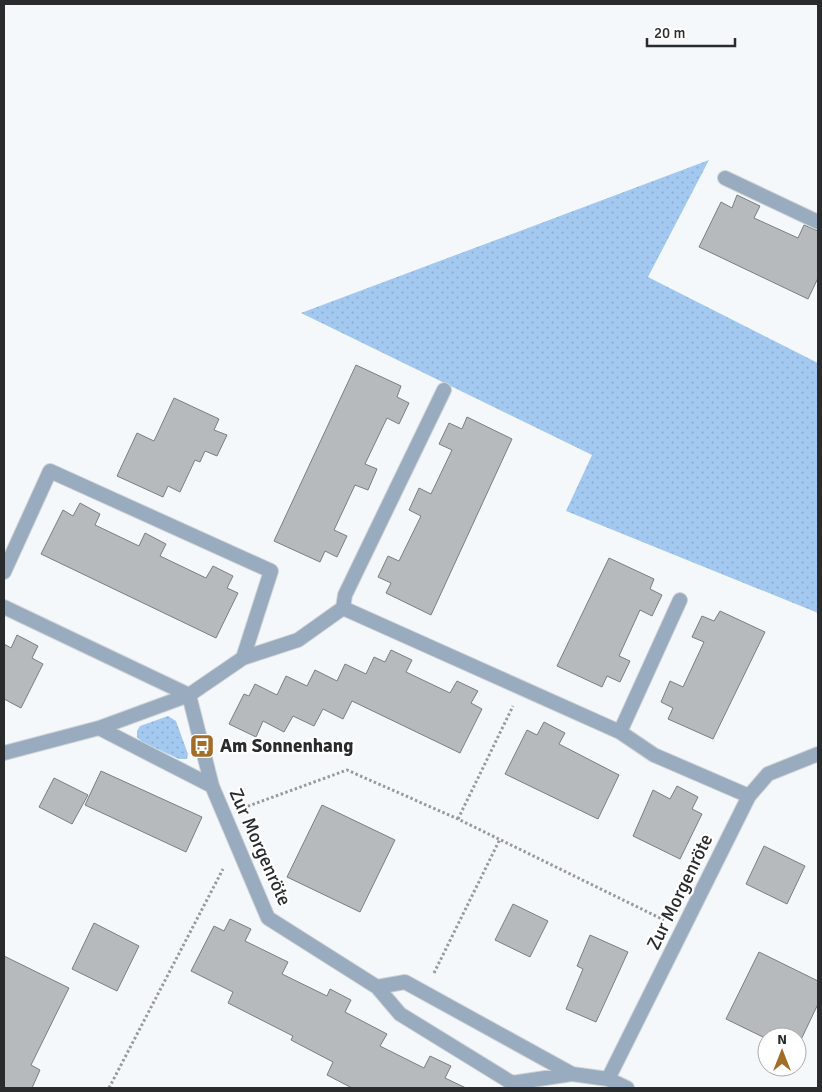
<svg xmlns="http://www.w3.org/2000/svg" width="822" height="1092" viewBox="0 0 822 1092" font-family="Signika,sans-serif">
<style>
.green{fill:url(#green-dots)}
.building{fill:#b7babd;stroke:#7b7e81}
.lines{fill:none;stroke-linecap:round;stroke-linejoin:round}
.minor-casing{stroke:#d0d3d6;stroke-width:16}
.path{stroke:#989a9c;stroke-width:3;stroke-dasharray:2.5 2.5;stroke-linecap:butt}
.minor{stroke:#98abbf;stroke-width:14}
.labels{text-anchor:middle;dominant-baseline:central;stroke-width:4.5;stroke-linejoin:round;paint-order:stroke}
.poi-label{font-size:19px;font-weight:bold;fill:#2a2b2c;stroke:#fff;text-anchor:start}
.street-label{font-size:19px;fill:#2a2b2c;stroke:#fff}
</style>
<defs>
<pattern id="green-dots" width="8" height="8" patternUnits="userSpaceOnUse" patternTransform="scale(1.25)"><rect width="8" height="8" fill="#a4c9f1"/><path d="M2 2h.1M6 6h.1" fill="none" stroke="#8dadcf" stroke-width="1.8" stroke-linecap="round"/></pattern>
</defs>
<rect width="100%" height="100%" fill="#f5f8fb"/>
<path class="green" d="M709,160L648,277L818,363V613L566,511L592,455L301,313Z
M168,716L176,721L188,754L187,759H179L142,742L137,737V731L140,726Z"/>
<path class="building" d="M737,195L760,206L754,218L798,238L804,225L818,231V278L808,299L699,247L721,202L732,208Z
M356,365L401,386L397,397L409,403L399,424L387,418L365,464L377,469L368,490L355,485L334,530L347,536L337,557L325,551L320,562L274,541Z
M174,398L219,419L214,430L227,435L217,456L205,451L200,462L195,460L180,492L168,486L163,497L117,476L137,433L154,441Z
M467,417L512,439L431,615L386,593L391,583L378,577L388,556L399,561L421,516L409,510L419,488L431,494L452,450L439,444L449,423L462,429Z
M80,503L100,514L95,525L139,546L145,533L166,544L160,556L206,578L213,566L233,576L227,588L238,593L216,638L41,554L63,510L73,516Z
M609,558L654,579L650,589L662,595L652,616L640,610L619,656L630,661L620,682L607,676L602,687L557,666Z
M720,611L765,632L713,739L668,719L673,708L661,702L670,681L683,687L704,642L692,637L702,616L714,621Z
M17,635L38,646L32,658L43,664L21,708L4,699V644L11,648Z
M391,650L412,660L406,672L450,693L457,681L478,691L471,703L482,709L460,753L352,701L343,719L323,709L314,726L293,716L284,732L263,721L256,737L229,724L244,694L249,696L255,684L277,695L286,676L307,686L315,670L337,681L345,664L366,674L374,657L385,662Z
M544,722L565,733L559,744L619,775L598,819L505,774L527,730L537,735Z
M101,771L202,817L186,852L85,805Z
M54,778L88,795L72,824L39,807Z
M677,786L698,797L692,809L702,814L680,859L633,836L653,790L670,799Z
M322,805L395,840L360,912L287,877Z
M764,846L805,866L787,904L746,884Z
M513,904L548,921L530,957L495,940Z
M230,919L251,929L245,941L288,962L282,974L327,996L330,989L351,1000L345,1012L387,1034L380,1046L424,1068L430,1056L451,1066L445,1078L466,1088H352L327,1075L333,1062L291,1040L293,1036L228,1003L233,992L191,971L214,926L224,931Z
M94,923L139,946L117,991L72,969Z
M590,935L628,952L596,1022L566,1009L583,969L577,966Z
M759,952L818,981V1004L797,1048V1037H767V1039L726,1019Z
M4,956L69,988L31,1065L40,1070L32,1088H4Z"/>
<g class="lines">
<defs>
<path id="minor" d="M725,178L818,222
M4,572L50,471L271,571L243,658
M4,607L189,695
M343,608L345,595L444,390
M189,695L212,786L268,918L377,987L405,982L572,1074L608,1079L749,796L768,774L818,754
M99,728L212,786
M620,732L680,600
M4,753L99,728L189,695L243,658L298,640L343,608L620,732L654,755L749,796
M377,987L400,1014L512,1083L572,1074
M608,1079L627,1088"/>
</defs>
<use href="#minor" class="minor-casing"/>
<path class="path" d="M243,808L347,770L458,819L664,920
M458,819L513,706
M434,973L500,839
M109,1088L223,869"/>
<use href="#minor" class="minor"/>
</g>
<defs>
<symbol id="bus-square" viewBox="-11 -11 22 22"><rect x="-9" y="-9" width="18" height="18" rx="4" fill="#a26d27" stroke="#fff"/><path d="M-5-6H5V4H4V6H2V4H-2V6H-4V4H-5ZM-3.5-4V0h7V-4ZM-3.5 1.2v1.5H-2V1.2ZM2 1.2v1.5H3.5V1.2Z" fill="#fff"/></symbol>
</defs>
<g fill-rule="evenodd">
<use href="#bus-square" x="188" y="732" width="28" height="28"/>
</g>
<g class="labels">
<g class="poi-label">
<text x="220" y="746">Am Sonnenhang</text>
</g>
<g class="street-label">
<text transform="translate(260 847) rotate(66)">Zur Morgenröte</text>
<text transform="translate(680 892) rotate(-64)">Zur Morgenröte</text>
</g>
</g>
<rect width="822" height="1092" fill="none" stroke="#2a2b2c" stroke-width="10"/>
<g transform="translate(782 1052)"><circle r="24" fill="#ffffff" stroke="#aaaaab"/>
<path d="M0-4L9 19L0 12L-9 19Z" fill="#a26d27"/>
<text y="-8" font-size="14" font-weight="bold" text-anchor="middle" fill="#2a2b2c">N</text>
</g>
<path d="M647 38v8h88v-8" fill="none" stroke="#2a2b2c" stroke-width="2.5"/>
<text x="654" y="38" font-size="15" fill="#2a2b2c" stroke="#ffffff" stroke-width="4" paint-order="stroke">20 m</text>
</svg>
